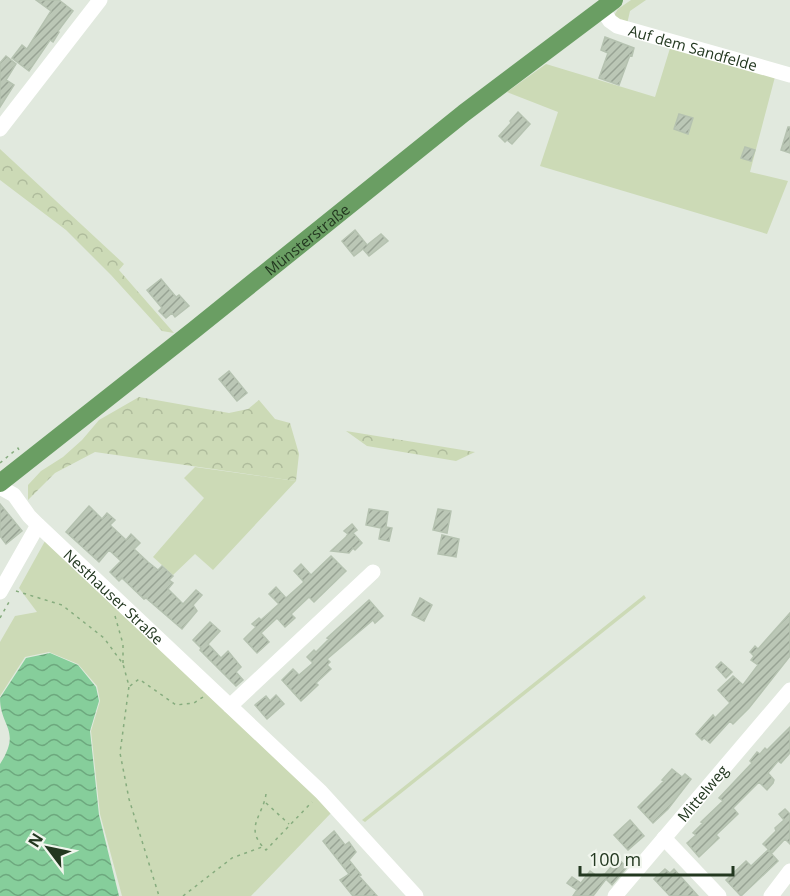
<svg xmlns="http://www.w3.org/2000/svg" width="790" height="896" viewBox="0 0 790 896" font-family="'Open Sans',sans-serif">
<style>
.green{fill:#ccdab6}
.forest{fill:url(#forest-crowns)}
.water{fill:url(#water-waves)}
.building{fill:url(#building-hatch);stroke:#b5c2b0;stroke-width:1.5}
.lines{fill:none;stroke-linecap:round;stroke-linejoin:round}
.path{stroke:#86ac7e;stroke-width:1.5;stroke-dasharray:3 4.5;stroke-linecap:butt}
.minor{stroke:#fff;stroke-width:15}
.major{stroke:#6a9e63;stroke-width:18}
.labels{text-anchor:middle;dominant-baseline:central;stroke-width:4.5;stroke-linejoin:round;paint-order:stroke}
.street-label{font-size:15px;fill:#233820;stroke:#f1f6ee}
</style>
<defs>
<pattern id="forest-crowns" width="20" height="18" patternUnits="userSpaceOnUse" patternTransform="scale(1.5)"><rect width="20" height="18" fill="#ccdab6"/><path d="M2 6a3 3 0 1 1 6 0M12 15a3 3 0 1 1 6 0" fill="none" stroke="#afbc9c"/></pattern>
<pattern id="water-waves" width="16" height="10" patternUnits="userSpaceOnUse" patternTransform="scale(1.5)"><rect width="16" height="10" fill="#86ce9b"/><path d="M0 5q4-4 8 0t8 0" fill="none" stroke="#6da87e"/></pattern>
<pattern id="building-hatch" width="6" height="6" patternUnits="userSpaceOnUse" patternTransform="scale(1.5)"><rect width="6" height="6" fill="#bbc7b6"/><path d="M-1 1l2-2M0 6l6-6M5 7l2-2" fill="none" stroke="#98a394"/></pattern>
</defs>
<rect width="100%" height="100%" fill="#e1e9de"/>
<path class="green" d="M631,0H646L630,11L627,24L615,17V14L618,9Z
M671,45L776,73L750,172L788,181L767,234L540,166L558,112L507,92L546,64L655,97Z
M195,467L296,481L213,570L195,554L173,575L153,557L204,498L184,478Z
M45,541L332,812L251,896H122L100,814L91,731L100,701L97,686L78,664L49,652L25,657L0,696V642L15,616L37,612L19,588Z
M644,595L646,598L365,822L362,820Z"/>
<path class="forest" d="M0,149L124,264L119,270L174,333L162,331L111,275L66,230L0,180Z
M139,397L229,413L248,409L259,400L275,419L290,423L299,454L296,481L95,452L55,473L28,500V485L41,471L63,457L82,440L99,420Z
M346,431L475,452L456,461L367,446Z"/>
<path class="water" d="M50,653L78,665L96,687L99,701L90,731L99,815L119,896H0V764C22,730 0,727 0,698L26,658Z"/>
<path class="building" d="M36,0H59L73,11L58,31L59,32L53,42L50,40L29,71L12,58L22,45L27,49L51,11Z
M605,37L634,48L632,56L630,55L619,85L599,78L608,53L601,50Z
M6,56L16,64L6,80L14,85L0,107V63Z
M518,112L530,124L512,144L507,140L505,142L499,136L511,123L510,121Z
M679,114L693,118L688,134L674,129Z
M788,127H790V153L781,150Z
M745,147L755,150L751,161L741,158Z
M355,230L367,245L381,234L388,241L369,256L363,249L354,256L342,241Z
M161,279L176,297L179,295L189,306L175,317L172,313L166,318L159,311L162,308L147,290Z
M229,371L247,393L237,401L219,379Z
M0,504L22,531L6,544L0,536Z
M89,506L102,519L107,513L115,520L110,525L126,540L131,534L140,543L134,549L148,562L158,570L162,566L173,576L169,580L173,583L168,589L183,604L196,590L202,595L193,605L197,611L182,629L146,598L144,599L122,578L119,581L110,572L121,561L109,550L99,562L66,532Z
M369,509L388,512L386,527L392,528L389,541L379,539L381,528L366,525Z
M438,509L451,511L447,533L433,530Z
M352,524L357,530L353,533L362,543L355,550L353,548L349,553L331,551L346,537L348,534L344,531Z
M442,535L459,539L456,557L438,554Z
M331,556L346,571L314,602L309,597L291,614L295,618L285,627L277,618L261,633L269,642L257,653L244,639L256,627L252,624L259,618L261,620L279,604L269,594L276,587L286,598L304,582L294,571L301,564L311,575Z
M420,598L432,605L424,621L412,615Z
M369,600L383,616L375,623L373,620L327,659L330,662L327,665L331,669L316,683L318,685L301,701L282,680L293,669L299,675L313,663L307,657L314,650L316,652L329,639L327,638Z
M790,613V656L749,708L733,724L730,721L710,743L704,738L702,740L696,734L713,715L715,718L730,703L718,690L733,676L743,685L758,665L751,660L754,656L750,652L755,646L758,649Z
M210,622L220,631L208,644L221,658L228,651L241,667L236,672L243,680L236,686L200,650L201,648L193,640Z
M721,662L732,672L726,678L716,667Z
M276,695L284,704L267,719L255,705L266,696L270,701Z
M790,727V753L781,763L778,761L768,773L774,780L773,783L767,790L759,782L733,808L738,814L716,835L719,838L699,857L687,843L696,835L693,833L703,823L701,822L723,801L719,798L752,763L750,761L757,752L760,754L765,748L767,750Z
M672,769L682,777L685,774L691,779L668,809L653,823L638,807L664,781L662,780Z
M785,809L790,814V844L785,839L772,853L763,844L776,831L775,828L784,820L779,814Z
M630,820L644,836L628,850L614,835Z
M334,831L345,845L349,842L356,852L349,860L361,875L359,876L377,896H353L340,880L349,874L323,841Z
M768,850L778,861L741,896L726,880L746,861L751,866Z
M618,859L627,867L612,885L606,879L593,896H573L577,890L567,883L572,877L581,883L590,871L597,876L605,874Z
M665,869L670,873L674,869L698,896H670L654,879Z"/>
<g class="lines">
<path class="path" d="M0,463L18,448L19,450
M16,591L62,605L104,638L123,664L129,686L120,753L129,799L159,896
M115,616L123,644V663
M0,618L9,602
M130,686L139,679L176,705L194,703L203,697
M266,794C263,816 243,828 266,850L312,802
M266,803L289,824
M183,896L232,858L262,847"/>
<g class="minor">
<path id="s1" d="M602,9L610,21L617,26L790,75"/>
<path d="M0,129L100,0"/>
<path id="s2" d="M0,487L14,495L29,516L38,525L321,792L416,896"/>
<path d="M0,592L38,525"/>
<path d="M230,706L373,572"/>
<path d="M664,838L719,896"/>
<path id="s3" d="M615,896L790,690"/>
<path d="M771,896L790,871"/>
</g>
<path class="major" id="s4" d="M0,483L194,330L464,113L614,0"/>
</g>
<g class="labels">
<g class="street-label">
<text stroke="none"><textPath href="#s1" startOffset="102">Auf dem Sandfelde</textPath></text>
<text stroke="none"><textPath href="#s4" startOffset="392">Münsterstraße</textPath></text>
<text stroke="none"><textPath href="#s2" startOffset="159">Nesthauser Straße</textPath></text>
<text stroke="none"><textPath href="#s3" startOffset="135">Mittelweg</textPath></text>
</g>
</g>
<g transform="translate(48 848) rotate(302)" stroke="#f1f6ee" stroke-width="4.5" paint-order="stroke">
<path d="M0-4.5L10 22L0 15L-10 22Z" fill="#233820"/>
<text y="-9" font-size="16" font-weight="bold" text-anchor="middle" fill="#233820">N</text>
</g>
<path d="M580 866v9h153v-9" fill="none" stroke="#233820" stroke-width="3"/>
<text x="589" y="866" font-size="18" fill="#233820" stroke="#f1f6ee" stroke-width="4.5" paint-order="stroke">100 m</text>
</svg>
